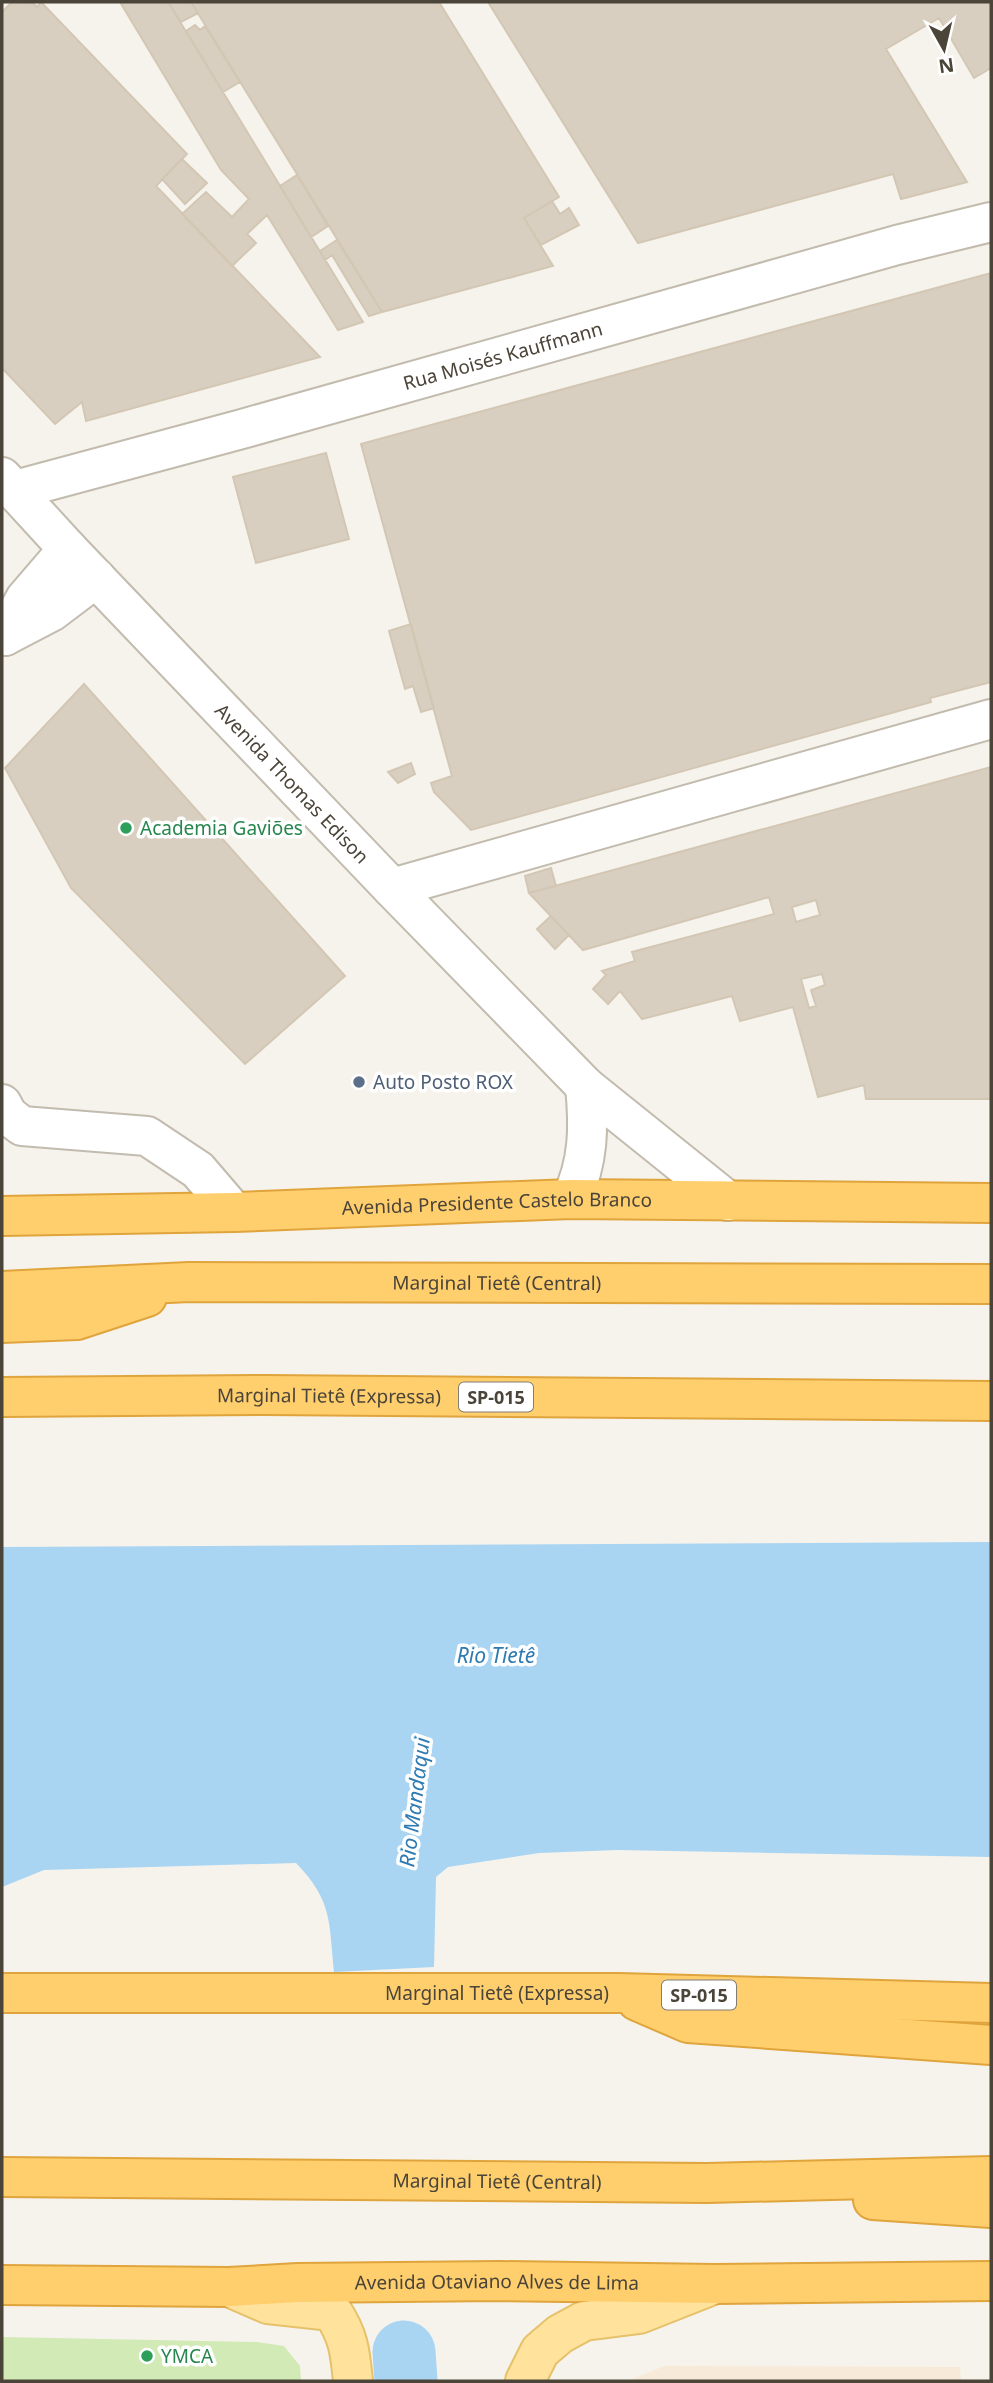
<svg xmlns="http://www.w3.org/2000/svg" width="993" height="2383" viewBox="0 0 993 2383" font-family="'Noto Sans',sans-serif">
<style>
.commercial{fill:#f7ead8}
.green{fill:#d2eab5}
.water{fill:#a9d4f2}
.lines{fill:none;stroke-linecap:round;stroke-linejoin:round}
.river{stroke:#a9d4f2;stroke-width:63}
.building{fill:#d8cfc1;stroke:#d3c7b4;stroke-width:2;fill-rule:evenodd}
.minor-casing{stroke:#c2bbae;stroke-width:42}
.major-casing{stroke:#e6c16a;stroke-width:42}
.highway-casing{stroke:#e0a43c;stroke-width:42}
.minor{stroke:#fff;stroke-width:38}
.major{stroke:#ffe39c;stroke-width:38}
.highway{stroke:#ffcf6e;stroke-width:38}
.leisure-dot{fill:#2e9e5b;stroke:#fff;stroke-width:2.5}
.service-dot{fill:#5c6f8a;stroke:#fff;stroke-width:2.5}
.labels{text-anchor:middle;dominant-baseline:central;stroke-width:7;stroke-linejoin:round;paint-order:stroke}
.shield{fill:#fff;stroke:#817c74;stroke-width:2}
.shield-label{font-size:18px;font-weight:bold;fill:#4b4439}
.street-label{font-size:19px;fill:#4b4439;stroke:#fff}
.leisure-label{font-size:19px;fill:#27864d;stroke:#fff;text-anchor:start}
.service-label{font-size:19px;fill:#4e5e75;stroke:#fff;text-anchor:start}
.water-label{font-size:21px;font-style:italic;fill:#2e7ab2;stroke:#fff}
</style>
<rect width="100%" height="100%" fill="#f6f3ec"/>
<path class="commercial" d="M664,2366L960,2367L961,2381H628Z"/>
<path class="green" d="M2,2337L257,2342L284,2346L300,2366L301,2381H2Z"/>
<path class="water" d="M991,1542V1857L617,1850L539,1853L448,1867L436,1877L434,1967L334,1972C329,1923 333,1901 296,1863L44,1870L2,1887V1547Z"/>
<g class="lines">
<path class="river" d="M404,2352L406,2381"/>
</g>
<path class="building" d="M12,2H32L37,7L41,2L187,154L156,186L320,357L86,421L82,402L55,424L2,368V12Z
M120,2H168L363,322L338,330L267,215L247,234L256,243L232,266L182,214L206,192L232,217L249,199L221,170Z
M168,2H191L198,13L181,22Z
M191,2H439L559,197L524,218L553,266L382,312Z
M488,2H991V68L974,78L939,18L886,49L967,182L901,199L893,174L638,243Z
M195,25L200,30L205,26L240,82L223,92L186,31Z
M182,159L207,183L185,204L162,179Z
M297,175L328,226L311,237L280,186Z
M552,201L560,214L569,208L579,225L541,245L524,218Z
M337,240L382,312L369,316L332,255L325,260L320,251Z
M991,273V682L930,698L931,702L471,830L434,792L431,783L452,776L361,444Z
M326,453L349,539L256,563L233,477Z
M411,624L434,708L421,712L413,686L405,689L389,631Z
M84,684L345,976L245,1064L71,888L5,768Z
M411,763L415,774L398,783L388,772Z
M991,767V1099H866L864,1085L818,1097L793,1007L740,1021L732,996L642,1019L620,991L608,1004L593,989L606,975L602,971L635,961L632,952L774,914L769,897L583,950L529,893ZM816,900L820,915L796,922L792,907ZM822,974L825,985L811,990L816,1006L809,1008L801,979Z
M551,868L556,886L529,893L525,876Z
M551,916L569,935L555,949L537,929Z"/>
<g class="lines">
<defs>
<g id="minor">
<path id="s1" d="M2,477L68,549L392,888L585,1086L728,1201"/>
<path id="s2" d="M15,490L242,429L897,245L991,222"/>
<path d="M5,636L51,612L96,578"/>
<path d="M5,636L25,599L68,549"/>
<path d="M392,888L991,719"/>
<path d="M2,1104L8,1115L22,1126L147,1136L198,1170L234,1212"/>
<path d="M571,1199C589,1162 589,1126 585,1086"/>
</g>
<path id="major" d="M229,2287L268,2304L332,2311C349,2337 350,2351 353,2381
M525,2381L540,2351L560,2334L584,2321L639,2314L715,2284"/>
<g id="highway">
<path id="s3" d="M2,1216L234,1212L571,1199L991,1203"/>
<path id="s4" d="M2,1291L189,1282L991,1284"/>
<path d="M2,1323L77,1320L147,1297"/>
<path id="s5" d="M2,1397L265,1395L991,1401"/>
<path id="s6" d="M2,1993H619L991,2003"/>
<path d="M637,2001L688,2023L991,2045"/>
<path id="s7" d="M2,2177L707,2183L991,2176"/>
<path d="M873,2200L991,2208"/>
<path id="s8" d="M2,2285L229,2287L298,2283L499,2281L715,2284L991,2281"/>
</g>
</defs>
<use href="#minor" class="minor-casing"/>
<use href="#major" class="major-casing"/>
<use href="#highway" class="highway-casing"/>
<use href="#minor" class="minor"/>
<use href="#major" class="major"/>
<use href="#highway" class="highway"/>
</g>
<g class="leisure-dot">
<circle cx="126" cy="828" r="7"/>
<circle cx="147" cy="2356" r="7"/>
</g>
<circle class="service-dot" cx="359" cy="1082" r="7"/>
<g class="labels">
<g class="shield">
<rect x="459" y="1382.5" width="74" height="29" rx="5"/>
<rect x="662" y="1980.5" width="74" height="29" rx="5"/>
</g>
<g class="shield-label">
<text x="496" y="1397">SP-015</text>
<text x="699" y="1995">SP-015</text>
</g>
<g class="street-label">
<text stroke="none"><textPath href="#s2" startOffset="506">Rua Moisés Kauffmann</textPath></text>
<text stroke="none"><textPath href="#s1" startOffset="422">Avenida Thomas Edison</textPath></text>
<text stroke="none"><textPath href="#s3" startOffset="495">Avenida Presidente Castelo Branco</textPath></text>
<text stroke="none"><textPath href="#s4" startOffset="495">Marginal Tietê (Central)</textPath></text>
<text stroke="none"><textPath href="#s5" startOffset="327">Marginal Tietê (Expressa)</textPath></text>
<text stroke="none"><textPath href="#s6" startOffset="495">Marginal Tietê (Expressa)</textPath></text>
<text stroke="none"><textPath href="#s7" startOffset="495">Marginal Tietê (Central)</textPath></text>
<text stroke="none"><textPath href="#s8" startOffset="495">Avenida Otaviano Alves de Lima</textPath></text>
</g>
<g class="leisure-label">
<text x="140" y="828">Academia Gaviões</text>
<text x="161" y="2356">YMCA</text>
</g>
<g class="service-label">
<text x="373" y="1082">Auto Posto ROX</text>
</g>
<g class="water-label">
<text x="496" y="1655">Rio Tietê</text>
<text transform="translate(414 1802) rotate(-83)">Rio Mandaqui</text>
</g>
</g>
<rect width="993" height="2383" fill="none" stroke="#4b4439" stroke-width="7"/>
<g transform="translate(944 49) rotate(172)" stroke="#ffffff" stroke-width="5" paint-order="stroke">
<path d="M0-5L12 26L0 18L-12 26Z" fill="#4b4439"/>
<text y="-10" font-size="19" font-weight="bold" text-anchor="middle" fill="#4b4439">N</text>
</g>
</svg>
